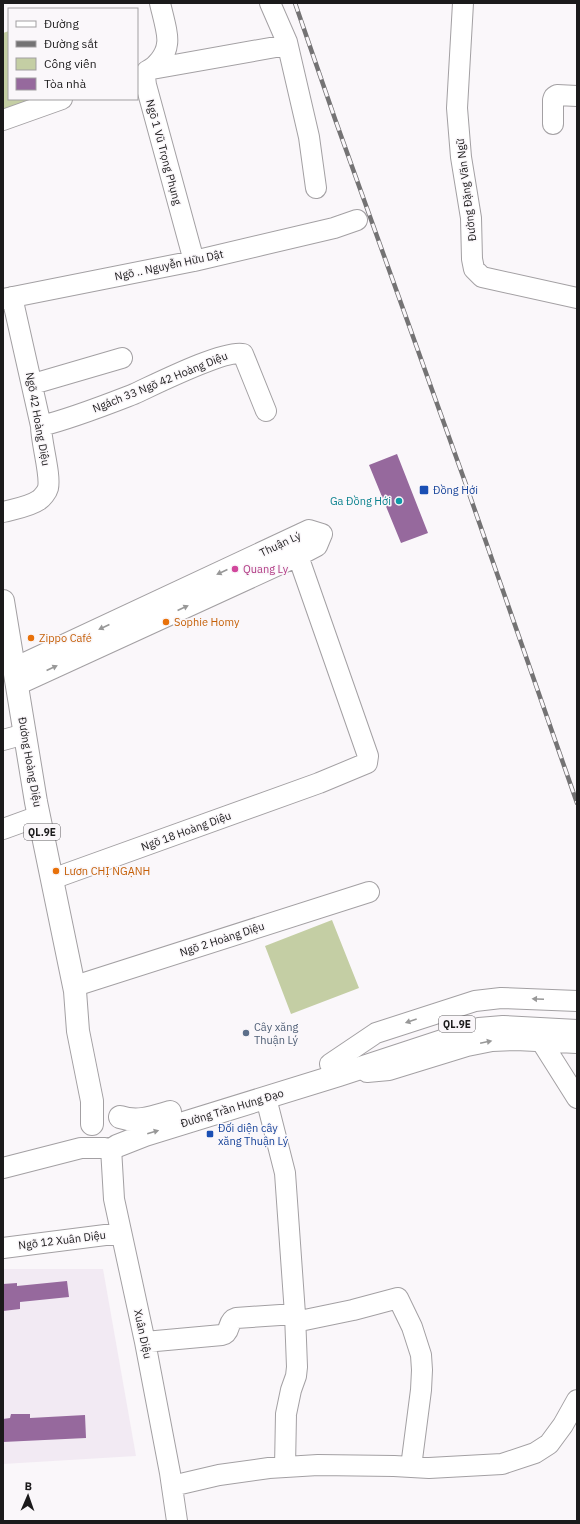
<svg xmlns="http://www.w3.org/2000/svg" width="580" height="1524" viewBox="0 0 580 1524" font-family="'IBM Plex Sans',sans-serif">
<style>
.built{fill:#f2eaf3}
.green{fill:#c4cea4}
.building{fill:#96699d}
.lines{fill:none;stroke-linecap:round;stroke-linejoin:round}
.minor-casing{stroke:#a3a0a3;stroke-width:22}
.major-casing{stroke:#a3a0a3;stroke-width:24}
.minor{stroke:#fff;stroke-width:20}
.major{stroke:#fff;stroke-width:22}
.rail-casing{stroke:#747374;stroke-width:4.5}
.rail{stroke:#faf7fa;stroke-width:3;stroke-dasharray:9;stroke-linecap:butt}
.oneway{fill:#989898}
.transit-dot{fill:#1a4fb4;stroke:#faf7fa;stroke-width:1.5}
.culture-dot{fill:#0f9aa8;stroke:#faf7fa;stroke-width:1.5}
.hotel-dot{fill:#d1479c;stroke:#faf7fa;stroke-width:1.5}
.food-dot{fill:#e8710a;stroke:#faf7fa;stroke-width:1.5}
.service-dot{fill:#5c6f8a;stroke:#faf7fa;stroke-width:1.5}
.labels{text-anchor:middle;dominant-baseline:central;stroke-width:3;stroke-linejoin:round;paint-order:stroke}
.shield{fill:#faf7fa;stroke:#5e5c5e;stroke-width:1}
.shield-label{font-size:10px;font-weight:bold;fill:#1b1a1b}
.street-label{font-size:11px;fill:#1b1a1b;stroke:#faf7fa}
.transit-label{font-size:11px;fill:#164399;stroke:#faf7fa;text-anchor:start}
.culture-label{font-size:11px;fill:#0d838f;stroke:#faf7fa;text-anchor:end}
.hotel-label{font-size:11px;fill:#b23c85;stroke:#faf7fa;text-anchor:start}
.food-label{font-size:11px;fill:#c56008;stroke:#faf7fa;text-anchor:start}
.service-label{font-size:11px;fill:#4e5e75;stroke:#faf7fa;text-anchor:start}
</style>
<rect width="100%" height="100%" fill="#faf7fa"/>
<path class="built" d="M3,1269H103L136,1456L3,1464Z"/>
<path class="green" d="M9,31V99H53L3,117V33Z
M332,920L359,988L291,1014L265,946Z"/>
<path class="building" d="M397,454L428,533L401,543L369,465Z
M67,1281L69,1297L20,1302V1309L3,1311V1284L17,1283V1286Z
M11,1414H30V1418L85,1415L86,1438L3,1442V1419L10,1418Z"/>
<g class="lines">
<defs>
<path id="minor" d="M160,3C162,13 169,35 167,44C166,55 156,67 147,71L145,77L146,85L194,261
M270,3L287,42L309,137L316,188
M463,3L457,108L461,157L471,218L472,259L474,269L482,277L577,298
M152,69L287,45
M3,120L62,99
M553,124V100L554,97L557,95L577,96
M3,299L194,261L334,228L357,220
M33,384L122,358
M41,426C73,418 103,406 134,394C154,385 225,349 243,354L266,411
M3,512C14,509 29,507 39,500C42,498 47,492 48,488C51,475 41,442 41,426L12,297
M14,668L309,530L322,534L317,546L298,556L17,685
M3,740L25,734
M3,829L39,816
M52,879L319,783L367,763L368,756L298,556
M75,986L369,892
M541,1041L577,1098
M330,1064L376,1033L475,1001L501,998L577,1001
M367,1072L389,1070L467,1046L492,1041L516,1040L577,1043
M266,1098L285,1173L295,1314L297,1367L296,1376L291,1390L286,1414L285,1467
M111,1148L114,1199L145,1342L170,1473L177,1521
M3,1168L81,1148H105
M3,1248L121,1233
M295,1322L353,1310L398,1298L412,1327L421,1355L422,1370L421,1390L411,1467
M145,1342L222,1335C232,1333 226,1321 236,1318L295,1314
M172,1486L219,1475L269,1468L318,1465L394,1466L429,1468L502,1464L535,1453L549,1444L563,1425L577,1400"/>
<path id="major" d="M3,601L36,802L75,991L78,1031L92,1101V1124
M120,1117C138,1123 153,1117 170,1112
M117,1146L145,1135L339,1075L479,1029L503,1027L577,1031"/>
</defs>
<use href="#minor" class="minor-casing"/>
<use href="#major" class="major-casing"/>
<use href="#minor" class="minor"/>
<use href="#major" class="major"/>
<defs>
<path id="rail" d="M295,3L335,119L464,479L577,803"/>
</defs>
<use href="#rail" class="rail-casing"/>
<use href="#rail" class="rail"/>
</g>
<defs><path id="oneway-solid" d="M-6-.8H1V-3.2L6.5 0L1 3.2V.8H-6Z"/></defs>
<g class="oneway">
<use href="#oneway-solid" transform="translate(222 572) rotate(155)"/>
<use href="#oneway-solid" transform="translate(183 608) rotate(-25)"/>
<use href="#oneway-solid" transform="translate(104 627) rotate(155)"/>
<use href="#oneway-solid" transform="translate(52 668) rotate(-25)"/>
<use href="#oneway-solid" transform="translate(538 999) rotate(-178)"/>
<use href="#oneway-solid" transform="translate(411 1021) rotate(161)"/>
<use href="#oneway-solid" transform="translate(486 1042) rotate(-12)"/>
<use href="#oneway-solid" transform="translate(153 1132) rotate(-16)"/>
</g>
<g class="transit-dot">
<rect x="419" y="485" width="10" height="10" rx="2"/>
<rect x="206" y="1130" width="8" height="8" rx="2"/>
</g>
<circle class="culture-dot" cx="399" cy="501" r="4"/>
<circle class="hotel-dot" cx="235" cy="569" r="4"/>
<g class="food-dot">
<circle cx="166" cy="622" r="4"/>
<circle cx="31" cy="638" r="4"/>
<circle cx="56" cy="871" r="4"/>
</g>
<circle class="service-dot" cx="246" cy="1033" r="4"/>
<g class="labels">
<g class="shield">
<rect x="24" y="824" width="36" height="16" rx="3"/>
<rect x="439" y="1016" width="36" height="16" rx="3"/>
</g>
<g class="shield-label">
<text x="42" y="832">QL.9E</text>
<text x="457" y="1024">QL.9E</text>
</g>
<g class="street-label">
<text transform="translate(164 152) rotate(75)">Ngõ 1 Vũ Trọng Phụng</text>
<text transform="translate(466 190) rotate(-97)">Đường Đặng Văn Ngữ</text>
<text transform="translate(169 265) rotate(-12)">Ngõ .. Nguyễn Hữu Dật</text>
<text transform="translate(160 382) rotate(-22)">Ngách 33 Ngõ 42 Hoàng Diệu</text>
<text transform="translate(38 419) rotate(80)">Ngõ 42 Hoàng Diệu</text>
<text transform="translate(280 544) rotate(-25)">Thuận Lý</text>
<text transform="translate(30 762) rotate(80)">Đường Hoàng Diệu</text>
<text transform="translate(186 831) rotate(-20)">Ngõ 18 Hoàng Diệu</text>
<text transform="translate(222 939) rotate(-18)">Ngõ 2 Hoàng Diệu</text>
<text transform="translate(232 1108) rotate(-17)">Đường Trần Hưng Đạo</text>
<text transform="translate(62 1240) rotate(-7)">Ngõ 12 Xuân Diệu</text>
<text transform="translate(143 1334) rotate(78)">Xuân Diệu</text>
</g>
<g class="transit-label">
<text x="433" y="490">Đồng Hới</text>
<text x="218" y="1128">Đối diện cây<tspan x="218" dy="13">xăng Thuận Lý</tspan></text>
</g>
<g class="culture-label">
<text x="391" y="501">Ga Đồng Hới</text>
</g>
<g class="hotel-label">
<text x="243" y="569">Quang Ly</text>
</g>
<g class="food-label">
<text x="174" y="622">Sophie Homy</text>
<text x="39" y="638">Zippo Café</text>
<text x="64" y="871">Lươn CHỊ NGẠNH</text>
</g>
<g class="service-label">
<text x="254" y="1027">Cây xăng<tspan x="254" dy="13">Thuận Lý</tspan></text>
</g>
</g>
<rect width="580" height="1524" fill="none" stroke="#1b1a1b" stroke-width="8"/>
<rect x="8" y="8" width="130" height="92" fill="#faf7fa" stroke="#a19fa1"/>
<rect x="16" y="21" width="20" height="6" fill="#ffffff" stroke="#a19fa1"/>
<text x="44" y="28" font-size="12" fill="#1b1a1b">Đường</text>
<rect x="16" y="41" width="20" height="6" fill="#747374" stroke="#a19fa1"/>
<text x="44" y="48" font-size="12" fill="#1b1a1b">Đường sắt</text>
<rect x="16" y="58" width="20" height="12" fill="#c4cea4" stroke="#a19fa1"/>
<text x="44" y="68" font-size="12" fill="#1b1a1b">Công viên</text>
<rect x="16" y="78" width="20" height="12" fill="#96699d" stroke="#a19fa1"/>
<text x="44" y="88" font-size="12" fill="#1b1a1b">Tòa nhà</text>
<g transform="translate(28 1496) rotate(2)" stroke="#faf7fa" stroke-width="3" paint-order="stroke">
<path d="M0-3L7 15L0 10L-7 15Z" fill="#1b1a1b"/>
<text y="-6" font-size="11" font-weight="bold" text-anchor="middle" fill="#1b1a1b">B</text>
</g>
</svg>
